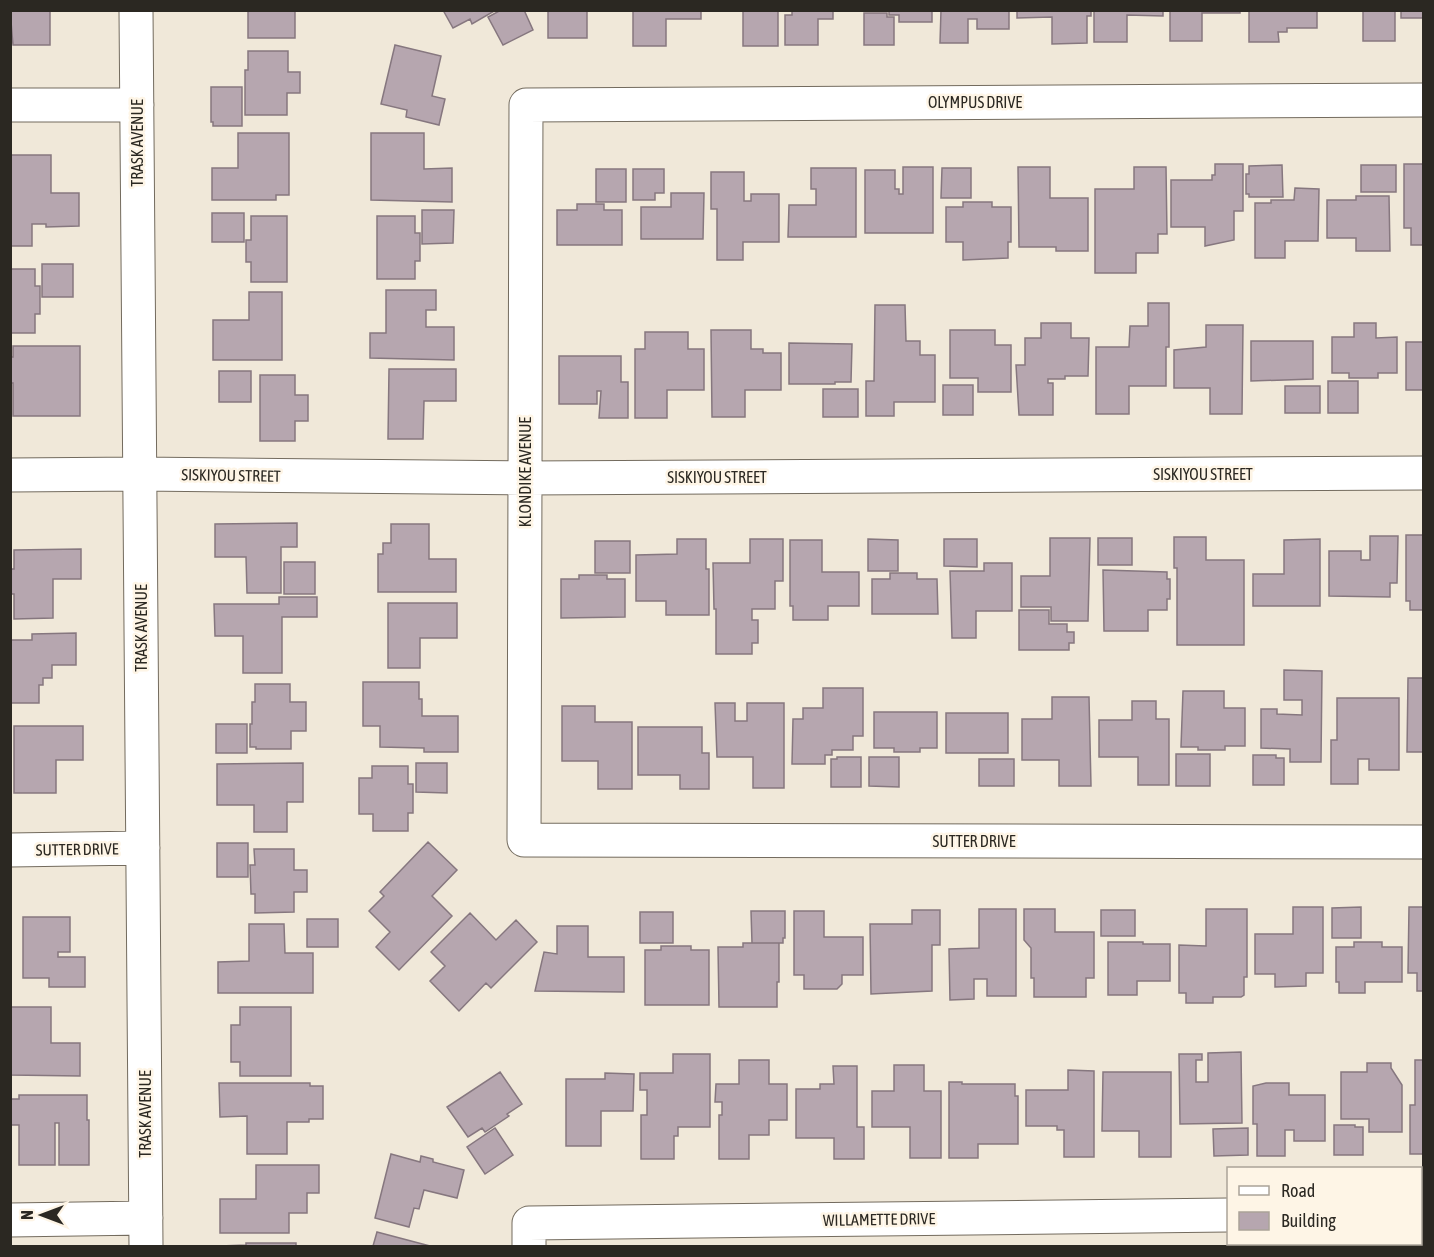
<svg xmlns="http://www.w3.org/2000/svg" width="1434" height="1257" viewBox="0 0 1434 1257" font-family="'Asap Condensed',sans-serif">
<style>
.building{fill:#b6a6af;stroke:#86777f;stroke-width:1.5}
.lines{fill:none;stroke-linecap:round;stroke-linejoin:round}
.minor-casing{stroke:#736b5e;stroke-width:35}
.minor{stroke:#fff;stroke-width:33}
.labels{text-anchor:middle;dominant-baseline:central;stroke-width:5;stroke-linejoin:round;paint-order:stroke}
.street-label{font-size:16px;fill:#2b2822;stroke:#fef5e6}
</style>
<rect width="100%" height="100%" fill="#f0e8d9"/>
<path class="building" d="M10,10H50V45H13Z
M248,10H295V38H248Z
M443,10H496L472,24L470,19L453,28Z
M501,10H524L533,30L503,45L488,17Z
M548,10H587V38H548Z
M633,10H701V19H666V46H633Z
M743,10H778V46H743Z
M792,10H833V19H818V45H785V15H792Z
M889,10H932V22H899V15H889Z
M941,10H1009V29H977V19H968V43H940Z
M1017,10H1091V16H1087V43L1052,44V17L1017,18Z
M1094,10H1163V16L1127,15V42H1094Z
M1170,10H1240V13H1202V41H1170Z
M1249,10H1317V28H1287V32H1278L1279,42H1249Z
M1363,10H1395V41H1363Z
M1401,10H1424V18H1401Z
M864,13H887V17H894V45H864Z
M395,45L441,56L432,96L445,99L439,125L406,117L407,110L381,104Z
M248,51H288V72H300V93H287V115H245V70H248Z
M211,87H242V126H213V122H211Z
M238,133H289V195H276V200H212V168H238Z
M371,133H424V169L452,168V202L371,200Z
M11,155H51V193H79V226L46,227V224H32V246H10Z
M1215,164H1243V211H1234V240L1205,246V227H1171V180H1212V175H1215Z
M1404,164H1424V245H1411V228H1404Z
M1282,165L1283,197H1249V194H1246V174H1249V166Z
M1361,165H1396V192H1361Z
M903,167H933V233H865V170H895V189H899V194H903Z
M1018,167H1050V198H1088V251H1056V247H1019Z
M1134,167H1166L1167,234H1158V253H1136V273H1095V189H1134Z
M811,168H856V237H788L789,205H816V189H811Z
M942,168H971V198H941Z
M596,169H626V202H596Z
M633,169H664V193H655V200H633Z
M711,172H744V201H751V194H779V242H743V260H717V209H711Z
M1295,188L1319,189L1318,241H1285V258H1255V203H1271V200H1294Z
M671,193H704L703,239H641V207H671Z
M1356,196H1389L1390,251H1356V238H1327V200H1356Z
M963,202H992V207H1011V242H1008V258L963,260V242H946V207H963Z
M577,204H604V210H622V245H557V210H577Z
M422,210H454L453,243L422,244Z
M212,213H244V242H212Z
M251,216H287V282H251V262H246V240H251Z
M377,216H415V233H420V261H415V279H377Z
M42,264H73V297H42Z
M10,269H35V286H40V314H35V333H10Z
M386,290H436V310H426V327H454V360L370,358V333H386Z
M249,292H282V360H213V320H249Z
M1148,303H1169V347H1166V386H1129V414H1096V347H1129L1130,326H1148Z
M875,305H905L906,341H920V355H935V402H894V416H866V381H874Z
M1041,323H1071V338H1089L1088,376H1065V379H1048V383H1053V415H1019L1016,365H1025V338H1041Z
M1354,323H1376V338L1397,337V373H1378V378H1349V373H1332V337H1354Z
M1206,325H1243L1242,414H1210V388H1174V350L1206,347Z
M711,330H751V349H763V353H781V390H745V417H712Z
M950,330H995V345H1011V392H978V378H950Z
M645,332H688V349H704V390H667V418H635V349H645Z
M1251,341H1313V379L1251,381Z
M1406,342H1424V390H1406Z
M789,343L852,344L851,382H835V384H789Z
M13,346H80V416H13V383H10V357H13Z
M559,356H621V382H628V418H599L601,391H597V404H559Z
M389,369H456V401H424L423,439H388Z
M219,371H251V402H219Z
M260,375H295V395H308V421H295V441H260Z
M1328,381H1358V413H1328Z
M943,385H973V415H943Z
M1285,386H1320V413H1285Z
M823,389H858V417H823Z
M297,523V547H281V593H247L246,557H215V524Z
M391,524H429V559H456V592H378V554H383V543H391Z
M1406,535H1424V610H1410V601H1406Z
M1370,536H1398L1397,583H1390V597L1329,596V551H1361V560H1370Z
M1174,537H1206V560H1244V645H1177V568H1174Z
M1050,538H1090L1088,621H1051V607H1021V576H1050Z
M1098,538H1132V565H1098Z
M677,539H706V569H709V615H666V601H636V555L677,554Z
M750,539H783V581H775V609H752V620H758V643H752V654H716V609H714L713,563H750Z
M868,539L898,540V571H868Z
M944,539H977V567L944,566Z
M1320,539V606H1253V574H1284V540Z
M790,540H822V572H859V606H828V620H793V606H790Z
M595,541H630V573H595Z
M81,549V579H53V618L14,619V594H10V569H14V550Z
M284,562H315V594H284Z
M984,563H1012V611H976V638H952L950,571H984Z
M1103,570L1167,572V579H1170V599H1167V610H1148V631H1104Z
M890,573H917V579H937L938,614H872V579H890Z
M579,575H607V579H625V617L561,618V579H579Z
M279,597H317V617H282V673H243V636H215L214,604H279Z
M388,603H457V638H420V668H388Z
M1019,610H1049V624H1067V632H1074V643H1069V650H1019Z
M76,633V665H52V678H43V685H39V703H10V640H32V634Z
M1284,670L1322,671L1321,762H1290V749L1261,748V709H1277V714L1302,715V700H1284Z
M1408,678H1424V752H1407Z
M363,682H419V699H422V716H458V752H424V748L380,747V726H363Z
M255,684H290V702H306V731H291V749H256V747H250V724H252V702H255Z
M823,688H863V736H853V750H832V755H825V764H792L793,719H803V708H823Z
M1183,691H1224V708H1245V746H1225V750H1198V747H1181Z
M1052,697H1089L1091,786H1059V760H1022V719H1052Z
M1337,698H1399V770H1369V759H1358V784H1331V740H1337Z
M1132,701H1156V719H1169V785H1138V757H1099V720H1132Z
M715,703H735V721H747V703H784V788H753V757H717Z
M562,706H595V722H632V789H598V761H562Z
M874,712H937V748H920V752H894V748H874Z
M946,713H1008V753H946Z
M216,724H247V753H216Z
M14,726H83V760H56V793H14Z
M638,727H702V753H709V789H680V775H638Z
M1176,754H1210V786H1176Z
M1253,755H1276V758H1284V785H1253Z
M837,757H861V787H831V759H837Z
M869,757H899V787L869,786Z
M979,759H1014V786H979Z
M303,763V802H287V832H254V805H217V764Z
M416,763H447V793L416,792Z
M372,766H408V784H413V813H408V831H373V814H359V778H372Z
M428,842L457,870L432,896L452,916L399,970L376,947L390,932L369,911L384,896L380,892Z
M217,843H248V877H217Z
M254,849H294V870H307V892H294V912L255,913V894H251L250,865H255Z
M1293,907H1323V973H1306V986L1275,987V974H1255V934H1293Z
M1361,907V938H1332V908Z
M1409,907H1424V991H1417V973H1408Z
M979,909H1016V996H987V979H974V999L950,1000L949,949L979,948Z
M1024,909H1055V932H1094V978H1086V997H1034V978H1031V948L1024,940Z
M1206,909H1247V977H1244V995L1241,997H1213V1003H1186V993H1179V945L1206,946Z
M912,910H940V945H932V991L871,994L870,924H912Z
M1101,910H1135V936H1101Z
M751,911H785V938H783V943H752Z
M794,911H824V937H863V975H842V984L837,989H804V975H794Z
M640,912H673V943H640Z
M470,913L496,940L516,920L537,942L491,988L486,983L459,1011L430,981L445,966L431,952Z
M23,917H70V952H58V957H85V987H49V978H23Z
M307,919H338V947H307Z
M249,924H284L285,953H313V993H218V962L249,961Z
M557,926H588V957H624V992L535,991L544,952L557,954Z
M1108,942H1143V944H1170V981H1137V995H1108Z
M1354,942H1382V947H1402V982H1365V993H1339V982H1336V947H1354Z
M743,943H779V982H777V1007H719L718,947H743Z
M661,946H691V950H709V1005H645V950H661Z
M11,1007H51V1043H80V1076L10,1075Z
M240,1007H291V1076H240V1062H231V1025H240Z
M1241,1052L1242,1123L1180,1124L1179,1054H1202V1060H1196V1082H1208V1053Z
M673,1054H710V1127H678V1136H674V1159H641V1115H647V1090H640V1073H673Z
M739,1060H769V1084H787V1120H769V1135H749V1159H719V1115H722V1102H715L716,1084H739Z
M1415,1060H1424V1154H1410V1105H1415Z
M1367,1063H1391V1068L1402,1085V1132H1369V1119H1341V1072H1367Z
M894,1065H924V1091H941V1158H910V1127H872V1091H894Z
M833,1066H857V1127H864V1159H834V1138H796V1089H820V1084H834Z
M1068,1070L1094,1071V1157H1064V1130H1057V1126H1026V1090H1068Z
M500,1072L522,1104L507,1114L509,1116L485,1132L482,1128L468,1137L447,1107Z
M1103,1072H1171V1157H1139V1131H1102Z
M605,1073L634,1074L633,1111H601V1146H566V1079H605Z
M949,1082H962V1084H1015V1096H1018V1144H978V1158H949Z
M219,1083H310V1086H323V1119H309V1122H287V1154H247V1116L220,1117Z
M1266,1083H1289V1095H1325V1141H1294V1130H1285V1156H1257V1124H1253V1086Z
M19,1095H87V1120H89V1165H59V1123H55V1165H19V1125H10V1099H19Z
M1334,1125H1355V1127H1363V1155H1334Z
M495,1128L513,1155L485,1174L467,1147Z
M1248,1128V1155L1214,1156L1213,1129Z
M391,1154L420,1162L421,1156L433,1159V1162L464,1170L457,1198L424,1190L419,1209L414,1208L409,1227L375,1218Z
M256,1165H319V1193H307V1213H289V1233H220V1199H256Z
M377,1232L430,1246H373Z
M246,1243H296V1246H220L246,1245Z"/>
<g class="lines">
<defs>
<path id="minor" d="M136,10L146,1246
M1424,100L526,105L524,840L1424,842
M10,105H137
M10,475L140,474L525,478L1424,473
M10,850L143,848
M1420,1213H1424
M10,1220L146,1218
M529,1246V1223L1228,1215"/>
</defs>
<use href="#minor" class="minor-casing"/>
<use href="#minor" class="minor"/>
</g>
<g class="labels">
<g class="street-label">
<text x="975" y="102">OLYMPUS DRIVE</text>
<text transform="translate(137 143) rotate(-90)">TRASK AVENUE</text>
<text transform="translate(525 472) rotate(-90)">KLONDIKE AVENUE</text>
<text x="1203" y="474">SISKIYOU STREET</text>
<text transform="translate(231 475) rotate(1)">SISKIYOU STREET</text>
<text x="717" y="477">SISKIYOU STREET</text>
<text transform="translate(141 628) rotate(-90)">TRASK AVENUE</text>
<text x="974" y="841">SUTTER DRIVE</text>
<text transform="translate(77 849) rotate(-1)">SUTTER DRIVE</text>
<text transform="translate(145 1114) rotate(-90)">TRASK AVENUE</text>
<text transform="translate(879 1219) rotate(-1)">WILLAMETTE DRIVE</text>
</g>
</g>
<rect width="1434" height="1257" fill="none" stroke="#2b2822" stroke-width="24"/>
<rect x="1227" y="1167" width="195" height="78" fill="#fef5e6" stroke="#aaa398" stroke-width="1.5"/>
<rect x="1239" y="1186" width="30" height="9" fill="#ffffff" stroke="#aaa398" stroke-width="1.5"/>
<text x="1281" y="1197" font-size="18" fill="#2b2822">Road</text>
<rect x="1239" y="1212" width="30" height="18" fill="#b6a6af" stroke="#aaa398" stroke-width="1.5"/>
<text x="1281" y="1227" font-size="18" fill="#2b2822">Building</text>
<g transform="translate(42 1215) rotate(270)" stroke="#fef5e6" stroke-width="4.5" paint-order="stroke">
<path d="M0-4.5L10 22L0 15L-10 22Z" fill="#2b2822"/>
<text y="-9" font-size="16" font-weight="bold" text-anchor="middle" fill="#2b2822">N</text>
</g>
</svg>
